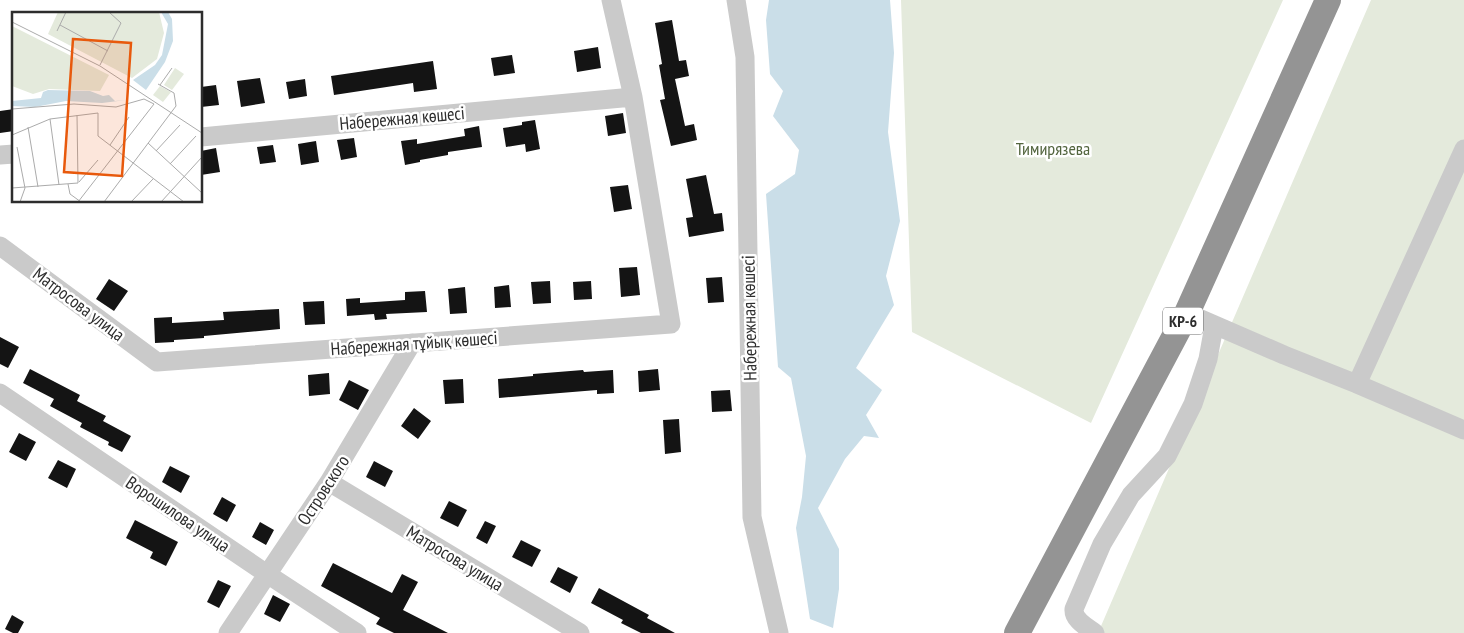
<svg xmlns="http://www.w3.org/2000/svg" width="1464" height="633" viewBox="0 0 1464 633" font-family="'PT Sans Narrow',sans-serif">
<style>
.green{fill:#e4eadc}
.water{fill:#cadee8}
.building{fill:#141414}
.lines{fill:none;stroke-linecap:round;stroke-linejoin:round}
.minor{stroke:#cacaca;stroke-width:19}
.highway{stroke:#949494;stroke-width:26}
.labels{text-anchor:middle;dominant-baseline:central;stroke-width:5;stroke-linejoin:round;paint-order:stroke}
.shield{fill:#fff;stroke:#6c6c6c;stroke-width:1}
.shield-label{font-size:16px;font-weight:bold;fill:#2d2d2d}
.street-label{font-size:18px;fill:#2d2d2d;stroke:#fff}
.park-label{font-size:18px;fill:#53653f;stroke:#fff}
.inset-road{fill:none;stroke:#ababab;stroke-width:1}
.view{fill:#e8590c;fill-opacity:0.15;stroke:#e8590c;stroke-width:2.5}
.inset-edge{fill:none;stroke:#2d2d2d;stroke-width:2.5}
</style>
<rect width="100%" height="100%" fill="#fff"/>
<path class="green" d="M901,0H1283L1091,423L912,332Z
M1371,0H1464V633H1098Z"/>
<path class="water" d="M769,0H890L894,53L888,132L900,221L886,276L894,305L856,368L882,390L866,415L879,438L864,436L845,459L818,508L839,549V589L833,628L810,619L796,528L802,497L806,456L791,378L778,367L766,194L795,174L799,150L773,116L783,91L770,74L766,20Z"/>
<path class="building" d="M672,20L679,61L686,60L689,76L675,79L685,126L694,124L697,140L671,146L660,100L665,99L659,65L662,64L655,23Z
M598,47L601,68L577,72L574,51Z
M512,55L515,73L494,76L491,58Z
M433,61L437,89L414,92L413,83L334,95L331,76Z
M260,78L265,103L241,107L237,81Z
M305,79L307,96L289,99L286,82Z
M216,85L219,105L201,107V87Z
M14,109V131L0,133V111Z
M623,113L626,133L608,136L605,116Z
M535,120L540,149L526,152L525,144L506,147L503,128L522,125V122Z
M479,126L482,147L448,152V155L420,160V162L405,165L401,141L417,139V144L465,136L464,129Z
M354,138L357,157L341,160L337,140Z
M316,141L319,162L301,165L298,144Z
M273,145L276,162L260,164L257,147Z
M216,148L220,172L201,175V151Z
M706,175L714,214L722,213L724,231L689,237L686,218L693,217L686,179Z
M628,185L632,209L614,212L610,187Z
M637,267L640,295L621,297L619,268Z
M722,277L724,302L708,303L706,278Z
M109,279L128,291L114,311L96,299Z
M550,281L551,303L533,304L531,282Z
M591,281L592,299L574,300L573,282Z
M509,285L511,307L495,308L494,287Z
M465,287L467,313L450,314L448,289Z
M425,291L427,312L386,314L387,319L375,320L374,314L347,316L346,299L360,298V303L405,300V292Z
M324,301L325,324L305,325L303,302Z
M279,309L280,329L204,336V338L174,340V342L155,343L154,318L172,317V323L224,320L223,312Z
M0,337L19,347L8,368L0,364Z
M30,369L80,395L77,401L106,416L103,421L131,436L122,452L108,445L109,442L80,427L82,423L50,406L54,399L23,383Z
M658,369L660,390L639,392L638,371Z
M583,370L584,372L613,370L614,393L597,394V390L499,398L498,379L533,376V374Z
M329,373L330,394L309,396L308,375Z
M463,379L464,403L445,404L443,380Z
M349,380L369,390L358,410L339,400Z
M730,390L732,411L712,412L711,391Z
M414,408L431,421L418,439L401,426Z
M679,419L681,452L665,454L663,420Z
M19,433L36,442L26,461L9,452Z
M58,460L76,469L67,488L48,478Z
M374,461L393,471L385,487L366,477Z
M170,466L190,476L181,493L162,482Z
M222,497L236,505L227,522L213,514Z
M449,501L467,510L458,527L440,518Z
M135,520L178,542L166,566L150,558L153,552L126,538Z
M485,521L496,526L487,544L476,538Z
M260,522L274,530L266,545L252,537Z
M521,540L541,550L532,567L512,557Z
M333,563L392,593L402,574L418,582L403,610L448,633H394L376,624L380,618L321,586Z
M558,567L578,577L570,593L550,582Z
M218,580L231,586L219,608L207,602Z
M599,588L649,615L647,618L675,633H641L621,623L623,620L591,603Z
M273,595L290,604L280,622L264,614Z
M12,615L24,622L18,633H13L5,629Z"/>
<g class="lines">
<path class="minor" d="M736,0L745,57L752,517L779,633
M201,137L633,97
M0,155L14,154
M0,246L157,362L671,324L633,97L611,0
M1187,313L1284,355L1357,384L1464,430
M1357,384L1464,149
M0,393L267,574L357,633
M329,482L580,633
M228,633L329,482L412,343
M1095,633C1087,627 1073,620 1074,609L1102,544L1131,495L1167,456L1193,404L1208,359L1214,326"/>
<path class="highway" d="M1017,633L1187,313L1328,0"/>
</g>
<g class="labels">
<rect class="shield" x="1163" y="307.5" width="40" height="27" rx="4"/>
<g class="shield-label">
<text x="1183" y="321">KP-6</text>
</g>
<g class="street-label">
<text transform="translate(402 118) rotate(-5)">Набережная көшесі</text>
<text transform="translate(79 304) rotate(37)">Матросова улица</text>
<text transform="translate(749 318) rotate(-91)">Набережная көшесі</text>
<text transform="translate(414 343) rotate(-4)">Набережная тұйық көшесі</text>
<text transform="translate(323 490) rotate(-57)">Островского</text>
<text transform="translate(178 514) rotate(34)">Ворошилова улица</text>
<text transform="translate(455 558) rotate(31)">Матросова улица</text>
</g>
<g class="park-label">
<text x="1053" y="148">Тимирязева</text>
</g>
</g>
<g transform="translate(12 12)">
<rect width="190" height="190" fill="#fff"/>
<path d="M46,0H147L152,21L145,47L120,66L36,22ZM0,14L97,63L88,79L37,77L21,82L0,74ZM163,56L172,62L160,78L152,73ZM148,74L159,80L151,90L141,83Z" fill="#e4eadc"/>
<path d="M149,0H156L160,7L161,29L153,50L134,78L121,68L143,53L150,43L156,12ZM36,78L78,79L91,84L97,83L103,89L114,88L90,91L54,89L23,95L0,94V89L29,86L31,80Z" fill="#cadee8"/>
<path class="inset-road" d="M0,10L88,54L190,121M48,13L96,39M45,19L54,0M88,53L109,11L97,0M148,73L160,56M0,97L62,92L104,95L132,87L142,92M65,103L66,171M38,107L47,173M16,115L26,175M0,123L38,107L86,101V124L172,190M136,131L190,181M98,133L117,105M5,135L13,176L8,190M144,139L168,113M158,152L184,124M67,170L86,148M56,172L58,182L69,190M0,176L66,171M66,190L142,92M92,190L164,94L162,81L146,72M119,190L141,167M149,190L190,145"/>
<path class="view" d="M61,27L119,31L110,164L52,160Z"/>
<rect width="190" height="190" class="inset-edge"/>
</g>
</svg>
